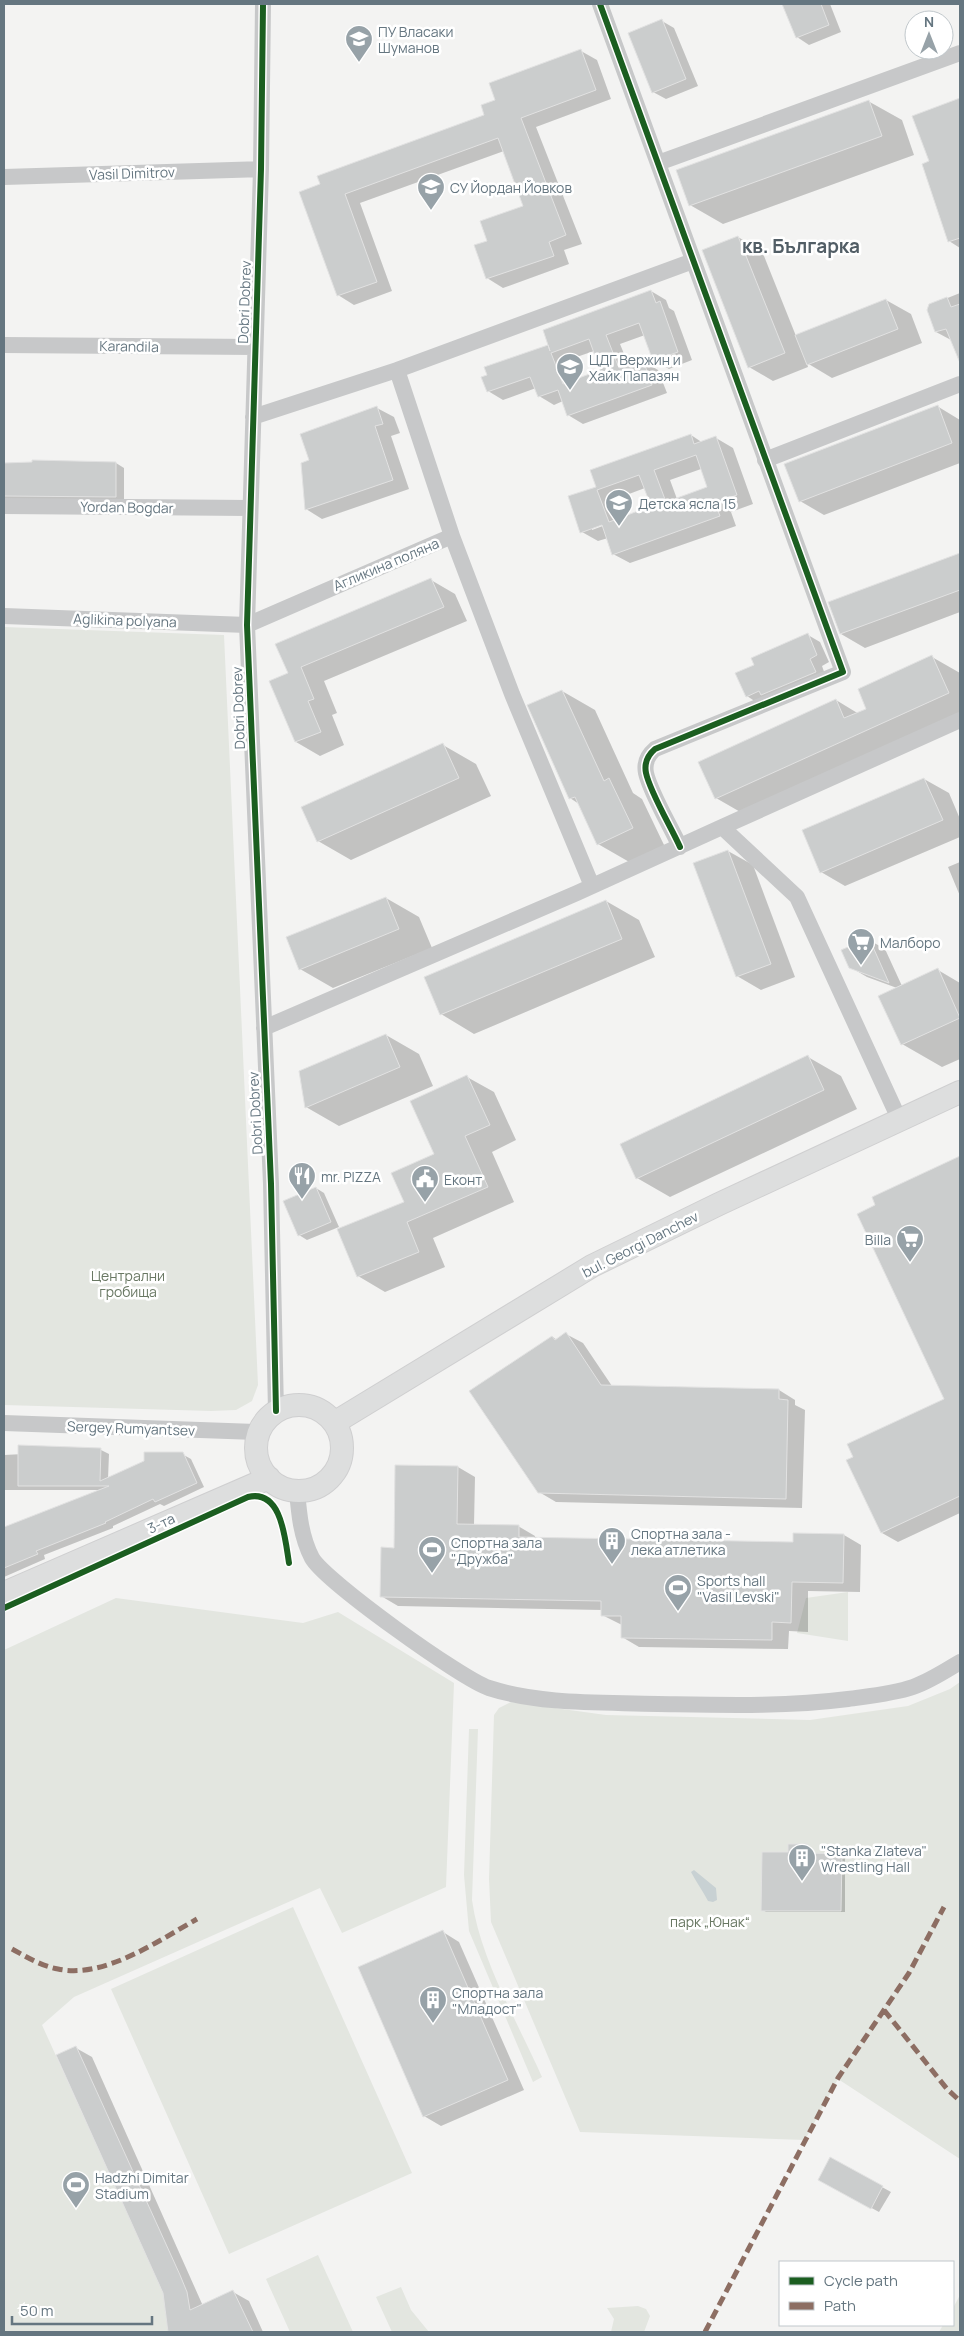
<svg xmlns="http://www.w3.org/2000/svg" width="964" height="2336" viewBox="0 0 964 2336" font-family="Manrope,sans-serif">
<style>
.green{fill:#e3e6e0}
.water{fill:#c8d1d3}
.shadow{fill:#0003;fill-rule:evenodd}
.building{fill:#cbcdcd;stroke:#e2e2e2;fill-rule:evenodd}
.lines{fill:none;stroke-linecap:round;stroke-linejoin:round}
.secondary-casing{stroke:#cfcfd0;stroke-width:24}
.minor{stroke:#c7c8c9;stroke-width:16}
.secondary{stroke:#dddede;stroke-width:22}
.quiet{stroke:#8d6e63;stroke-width:5;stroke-dasharray:10 5;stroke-linecap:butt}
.cycleway-casing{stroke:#fff;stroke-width:9}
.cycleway{stroke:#1b5e20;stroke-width:6}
.labels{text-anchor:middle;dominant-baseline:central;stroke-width:5;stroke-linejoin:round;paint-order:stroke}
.poi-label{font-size:14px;fill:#657680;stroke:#fff;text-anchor:start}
.street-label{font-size:14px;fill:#657680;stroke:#fff}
.park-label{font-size:14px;fill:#697863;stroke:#fff}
.district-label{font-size:19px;font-weight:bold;fill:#525e66;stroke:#fff}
</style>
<rect width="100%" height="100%" fill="#f3f3f2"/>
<path class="green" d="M4,627L224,635L258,1385L252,1401L236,1410L211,1411L4,1405Z
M848,1592V1641L797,1633L806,1598Z
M116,1598L303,1623L338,1612L454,1683L446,1887L342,1933L320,1888L74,1997L42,2025L160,2285L191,2317V2332H4V1650Z
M960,1682V2159L838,2079L805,2140L580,2132L491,1922L489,1879L494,1715L499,1708L511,1702L606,1715L810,1720L908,1706L950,1689Z
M469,1729H478L472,1900C480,1959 518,2023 542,2077L533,2082L469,1931L464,1875Z
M293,1907L412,2173L229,2254L111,1989Z
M318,2255L353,2332H290L266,2279Z
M401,2287L411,2310L429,2332H392L376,2297Z
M960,2295V2332H939L943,2325H953V2308Z
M638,2306L646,2309L650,2316L644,2332H611L614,2319L607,2308Z"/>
<path class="water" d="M694,1870L716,1888L717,1900L713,1902L708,1901C703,1891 696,1882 691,1872Z"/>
<path class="shadow" d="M783,4H830L841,32L809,45L797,37Z
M662,21L674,28L698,86L666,99L653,92Z
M581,51L597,60L611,99L536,127L582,244L564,250L569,264L503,288L487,278L489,242L525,207L504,151L360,203L392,291L354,305L338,295L300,193L486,116L497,100Z
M960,100V248L949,241L930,162L914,116Z
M868,101L902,120L914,155L723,224L690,205Z
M738,237L762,251L796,336L886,300L911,314L922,343L832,378L807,363L808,367L773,381L749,367Z
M651,291L666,300L669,308L674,311L692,360L669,369L654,360L645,335L620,344L629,366L643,361L658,370L667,393L583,424L568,415L563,401L554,405L539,396L536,388L503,400L488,391L548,347L551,348ZM594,351L602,371L573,381L565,361Z
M960,293V352L955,349L951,340L936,332L930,305Z
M937,406L960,420V463L824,515L800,501Z
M377,408L394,417L400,433L391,436L409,489L322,519L306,509L311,460Z
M691,435L703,443L716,438L733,448L753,504L731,512L736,526L630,563L613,554L608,538L598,541L582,532L597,487ZM701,469L709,487L677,499L670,480ZM645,488L652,507L621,519L613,500ZM607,522L608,524L592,530V527Z
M116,463L124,468V501L4,506V464Z
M960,554V612L865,648L841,634L830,603Z
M431,580L455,594L467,621L324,681L337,713L332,715L344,745L320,756L296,742L289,674Z
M808,635L820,642L829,662L822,666L827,680L759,704L747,696L755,666Z
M932,657L960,673V721L749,817L716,798L836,700L859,714L868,710Z
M562,691L595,710L633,793L642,799L665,847L631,863L598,844L579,804L570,798Z
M443,745L476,764L491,796L351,860L318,841Z
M924,779L949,793L960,819V837L845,886L821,872L803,831Z
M728,851L753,865L795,977L761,990L737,976Z
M960,862V896L948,867Z
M386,898L419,917L432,948L333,988L300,969Z
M606,901L639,920L655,957L474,1034L441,1014Z
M869,940L885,949L902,986L938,970L960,983V1059L942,1067L902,1044L897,988L867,977L850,967Z
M386,1035L419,1054L433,1086L339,1126L306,1107Z
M808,1057L841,1076L857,1109L670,1197L637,1178Z
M467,1077L494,1092L516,1140L492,1152L514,1202L433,1238L445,1267L385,1292L358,1276L436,1155Z
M960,1157V1513L898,1542L882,1533L946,1399L873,1197Z
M316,1188L324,1193L339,1227L307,1240L299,1235Z
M566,1334L583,1343L612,1386L779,1390L795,1400V1405L805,1410L802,1508L556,1502L539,1492L553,1337L557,1340Z
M101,1450L109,1454L108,1479L182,1454L191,1459L204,1487L164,1506L160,1504L113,1526V1528L44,1555L45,1559L4,1577V1529L102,1490H4V1498V1455Z
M396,1466L458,1467L475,1477L474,1525L518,1526L535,1536V1539L794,1544V1534L844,1535L861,1545L860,1592L808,1591V1632L789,1631L788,1649L639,1647L622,1637V1625L602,1615V1610L398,1606L381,1596L395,1549Z
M807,1845L810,1847V1855H841L845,1857V1912H766L763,1910L789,1854Z
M443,1932L459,1942L524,2090L441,2126L424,2116Z
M76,2048L92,2057L203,2306L233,2292L249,2301L263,2332H168L164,2293Z
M831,2159L891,2192L879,2212L820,2180Z"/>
<path class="building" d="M782,4H821L829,25L796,38Z
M662,19L686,79L652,93L628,33Z
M581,49L596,90L521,118L566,235L549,242L554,256L486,279L474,245L487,241L480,221L523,206L498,138L345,194L377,282L337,296L299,192L320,184L317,176L484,115L481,105L495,100L489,83Z
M960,98V238L948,242L922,164L929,161L912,116Z
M869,100L882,136L689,206L676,170Z
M738,236L785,353L748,368L702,250Z
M651,290L656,303L660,301L678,352L653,361L639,323L606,335L619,368L643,360L652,385L567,416L558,390L538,397L530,377L487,392L481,377L487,375L484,367L548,345L550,351L543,330ZM589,339L600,370L563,384L551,353Z
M947,297L951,307L960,304V363L946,329L935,332L927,310L929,304Z
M886,299L898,329L807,365L795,335Z
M938,405L952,443L799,502L784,464Z
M377,406L383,424L375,426L393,480L305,510L301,463L309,460L300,434Z
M691,434L694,444L716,436L737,495L715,503L720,516L612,555L602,525L580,533L568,496L596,487L590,470ZM696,455L707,487L666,502L654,470ZM639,475L651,506L609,522L597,490Z
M32,460L116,462V497L4,496V463L32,462Z
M960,553V590L840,634L828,602Z
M431,578L444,607L301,667L314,699L308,701L321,732L295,742L269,681L288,673L275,644Z
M808,633L817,655L810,659L816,672L761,695L759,691L746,697L735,673L754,665L751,658Z
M932,655L949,693L715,799L698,762L836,699L844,718L866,709L858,689Z
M562,690L604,781L609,778L633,828L597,845L575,797L569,799L527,705Z
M443,743L459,778L317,842L301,807Z
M924,778L943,820L820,873L802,830Z
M728,850L771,964L736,977L693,863Z
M386,897L399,929L299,970L286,937Z
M606,900L622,939L440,1015L424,977Z
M869,938L889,983L849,968L841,950Z
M938,968L960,1018L901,1045L878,996Z
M386,1034L400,1067L305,1108L299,1071Z
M808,1055L824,1090L636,1179L620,1144Z
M467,1075L490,1125L465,1136L488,1187L407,1222L419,1252L357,1277L337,1229L404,1202L391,1173L434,1154L410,1101Z
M960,1156V1496L881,1533L846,1460L853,1457L847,1444L944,1399L857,1214L875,1205L872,1197Z
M316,1187L331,1222L298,1236L283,1201Z
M566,1332L601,1385L779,1389V1399L788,1400L786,1499L538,1493L469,1391L552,1336L555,1340Z
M18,1445L101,1448L100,1481L144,1461V1452H183L197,1483L155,1502L153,1499L105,1522L106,1523L36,1551L38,1554L4,1568V1527L109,1486H18Z
M395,1465L458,1466L457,1524L519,1525V1537L793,1542V1533L844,1534L843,1583L792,1582L791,1623L772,1622V1640L621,1638V1616H601V1601L380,1597L381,1547L394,1548Z
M788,1844H807V1853L842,1854L841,1911H761L762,1852H788Z
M443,1930L508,2080L423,2117L358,1967Z
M76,2046L180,2275L187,2292L190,2310L233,2290L253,2332H168L163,2293L56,2055Z
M830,2157L883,2186L871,2209L818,2180Z"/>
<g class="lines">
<defs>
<path id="secondary" d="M256 1448a43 43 0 1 1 86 0a43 43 0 1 1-86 0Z
M334,1423L592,1266L719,1204L960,1092
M4,1593L269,1478"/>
</defs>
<use href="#secondary" class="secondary-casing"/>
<path class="minor" d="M263,4L261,169L247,625L271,1184L276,1411
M600,4L843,672L655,749C648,755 644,763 646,773C650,792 671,827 680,847
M658,163L960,53
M4,177L261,169
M4,345L255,347
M397,370L452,536
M253,417L397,370L693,261
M765,460L960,384
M4,506L249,508
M4,616L247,625L452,536L512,694L592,886
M722,827L960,720
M264,1028L577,893L722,827L797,897L900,1121
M4,1423L259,1432
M297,1491C299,1514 301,1537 312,1558C325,1581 463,1680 489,1688C542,1705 603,1702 658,1704C722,1705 785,1707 848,1699C869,1696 892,1694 913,1687C930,1681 945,1671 960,1662"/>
<use href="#secondary" class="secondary"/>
<path class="quiet" d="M12,1949C27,1957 41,1966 58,1969C104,1979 158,1941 197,1919
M884,2010L947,2089L960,2101
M705,2332L838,2078L909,1973L944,1907"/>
<defs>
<path id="cycleway" d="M263,4L261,169L247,625L271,1184L276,1411
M600,4L843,672L655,749C648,755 644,763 646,773C650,792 671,827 680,847
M4,1608L248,1497C282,1489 285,1539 289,1563"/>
</defs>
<use href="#cycleway" class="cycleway-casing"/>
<use href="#cycleway" class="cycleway"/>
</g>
<defs>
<symbol id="school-pin" viewBox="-11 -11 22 30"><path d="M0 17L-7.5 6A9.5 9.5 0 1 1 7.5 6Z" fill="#97a2a8" stroke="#fff"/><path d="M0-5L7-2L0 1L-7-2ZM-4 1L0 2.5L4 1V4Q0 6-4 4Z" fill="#fff"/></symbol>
<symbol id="supermarket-pin" viewBox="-11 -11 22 30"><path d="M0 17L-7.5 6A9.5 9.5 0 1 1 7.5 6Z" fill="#97a2a8" stroke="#fff"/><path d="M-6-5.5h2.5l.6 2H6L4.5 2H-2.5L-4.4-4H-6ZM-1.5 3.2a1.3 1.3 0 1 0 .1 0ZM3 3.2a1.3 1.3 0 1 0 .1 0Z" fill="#fff"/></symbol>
<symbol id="restaurant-pin" viewBox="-11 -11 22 30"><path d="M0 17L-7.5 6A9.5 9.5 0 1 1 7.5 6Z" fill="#97a2a8" stroke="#fff"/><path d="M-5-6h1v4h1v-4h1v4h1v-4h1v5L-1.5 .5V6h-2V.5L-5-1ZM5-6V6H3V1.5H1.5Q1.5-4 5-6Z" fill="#fff"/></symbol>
<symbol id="civic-pin" viewBox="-11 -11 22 30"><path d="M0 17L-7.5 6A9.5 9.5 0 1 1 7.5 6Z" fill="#97a2a8" stroke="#fff"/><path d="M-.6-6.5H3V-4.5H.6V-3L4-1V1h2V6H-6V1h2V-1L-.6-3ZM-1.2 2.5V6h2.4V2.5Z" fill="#fff"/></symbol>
<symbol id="building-pin" viewBox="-11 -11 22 30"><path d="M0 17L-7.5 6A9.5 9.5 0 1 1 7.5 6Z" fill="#97a2a8" stroke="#fff"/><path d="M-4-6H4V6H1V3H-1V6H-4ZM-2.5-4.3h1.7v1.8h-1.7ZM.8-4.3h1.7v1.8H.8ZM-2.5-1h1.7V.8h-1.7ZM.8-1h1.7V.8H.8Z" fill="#fff"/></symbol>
<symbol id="stadium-pin" viewBox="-11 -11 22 30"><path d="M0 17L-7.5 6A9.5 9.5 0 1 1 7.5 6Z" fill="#97a2a8" stroke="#fff"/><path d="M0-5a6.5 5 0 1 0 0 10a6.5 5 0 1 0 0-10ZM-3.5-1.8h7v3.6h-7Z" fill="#fff"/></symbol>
</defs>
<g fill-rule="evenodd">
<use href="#school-pin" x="343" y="23" width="32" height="43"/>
<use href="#school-pin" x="415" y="171" width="32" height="43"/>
<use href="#school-pin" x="554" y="351" width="32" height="43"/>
<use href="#school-pin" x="603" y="487" width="32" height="43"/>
<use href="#supermarket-pin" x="845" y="926" width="32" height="43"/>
<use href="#restaurant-pin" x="286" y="1160" width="32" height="43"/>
<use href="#civic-pin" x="409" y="1163" width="32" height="43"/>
<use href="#supermarket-pin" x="894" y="1223" width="32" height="43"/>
<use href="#building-pin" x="596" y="1525" width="32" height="43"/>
<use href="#stadium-pin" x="416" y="1534" width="32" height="43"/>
<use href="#stadium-pin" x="662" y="1572" width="32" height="43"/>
<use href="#building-pin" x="786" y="1842" width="32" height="43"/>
<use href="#building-pin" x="417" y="1984" width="32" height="43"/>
<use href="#stadium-pin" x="60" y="2169" width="32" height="43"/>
</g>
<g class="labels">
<g class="poi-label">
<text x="378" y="31">ПУ Власаки<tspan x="378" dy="16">Шуманов</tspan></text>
<text x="450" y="187">СУ Йордан Йовков</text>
<text x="589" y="359">ЦДГ Вержин и<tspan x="589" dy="16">Хайк Папазян</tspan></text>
<text x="638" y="503">Детска ясла 15</text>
<text x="880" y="942">Малборо</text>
<text x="321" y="1176">mr. PIZZA</text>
<text x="444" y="1179">Еконт</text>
<text x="891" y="1239" text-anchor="end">Billa</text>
<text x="631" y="1533">Спортна зала -<tspan x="631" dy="16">лека атлетика</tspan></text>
<text x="451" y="1542">Спортна зала<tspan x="451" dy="16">"Дружба"</tspan></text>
<text x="697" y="1580">Sports hall<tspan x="697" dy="16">"Vasil Levski"</tspan></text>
<text x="821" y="1850">"Stanka Zlateva"<tspan x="821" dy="16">Wrestling Hall</tspan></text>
<text x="452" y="1992">Спортна зала<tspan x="452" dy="16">"Младост"</tspan></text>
<text x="95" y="2177">Hadzhi Dimitar<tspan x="95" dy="16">Stadium</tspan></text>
</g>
<g class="street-label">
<text transform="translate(132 173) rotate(-2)">Vasil Dimitrov</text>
<text transform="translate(244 302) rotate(-88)">Dobri Dobrev</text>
<text transform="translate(129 346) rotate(1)">Karandila</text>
<text transform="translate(127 507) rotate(1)">Yordan Bogdar</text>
<text transform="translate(386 564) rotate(-23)">Агликина поляна</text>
<text transform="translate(125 620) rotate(2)">Aglikina polyana</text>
<text transform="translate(238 708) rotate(-92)">Dobri Dobrev</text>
<text transform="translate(255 1113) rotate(-93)">Dobri Dobrev</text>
<text transform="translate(640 1244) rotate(-27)">bul. Georgi Danchev</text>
<text transform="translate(131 1428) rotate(2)">Sergey Rumyantsev</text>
<text transform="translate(161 1523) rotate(-25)">3-та</text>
</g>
<g class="park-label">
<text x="128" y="1275">Централни<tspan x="128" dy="16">гробища</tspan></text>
<text x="710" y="1921">парк „Юнак“</text>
</g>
<g class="district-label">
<text x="801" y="246">кв. Българка</text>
</g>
</g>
<rect width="964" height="2336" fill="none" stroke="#657680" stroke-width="10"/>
<rect x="779" y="2261" width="175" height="65" fill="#ffffff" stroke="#c1c8cc"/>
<rect x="789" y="2277" width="25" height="8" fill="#1b5e20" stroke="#c1c8cc"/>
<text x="824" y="2286" font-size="15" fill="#657680">Cycle path</text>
<rect x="789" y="2302" width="25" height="8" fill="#8d6e63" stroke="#c1c8cc"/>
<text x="824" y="2311" font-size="15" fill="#657680">Path</text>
<g transform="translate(929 35)"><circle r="24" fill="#ffffff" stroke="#c1c8cc"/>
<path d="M0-4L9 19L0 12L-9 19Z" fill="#97a2a8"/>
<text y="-8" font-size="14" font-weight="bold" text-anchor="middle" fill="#657680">N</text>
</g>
<path d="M12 2316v8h140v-8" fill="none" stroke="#657680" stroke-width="2.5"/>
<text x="20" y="2316" font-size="15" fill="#657680" stroke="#ffffff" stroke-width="4" paint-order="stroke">50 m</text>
</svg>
